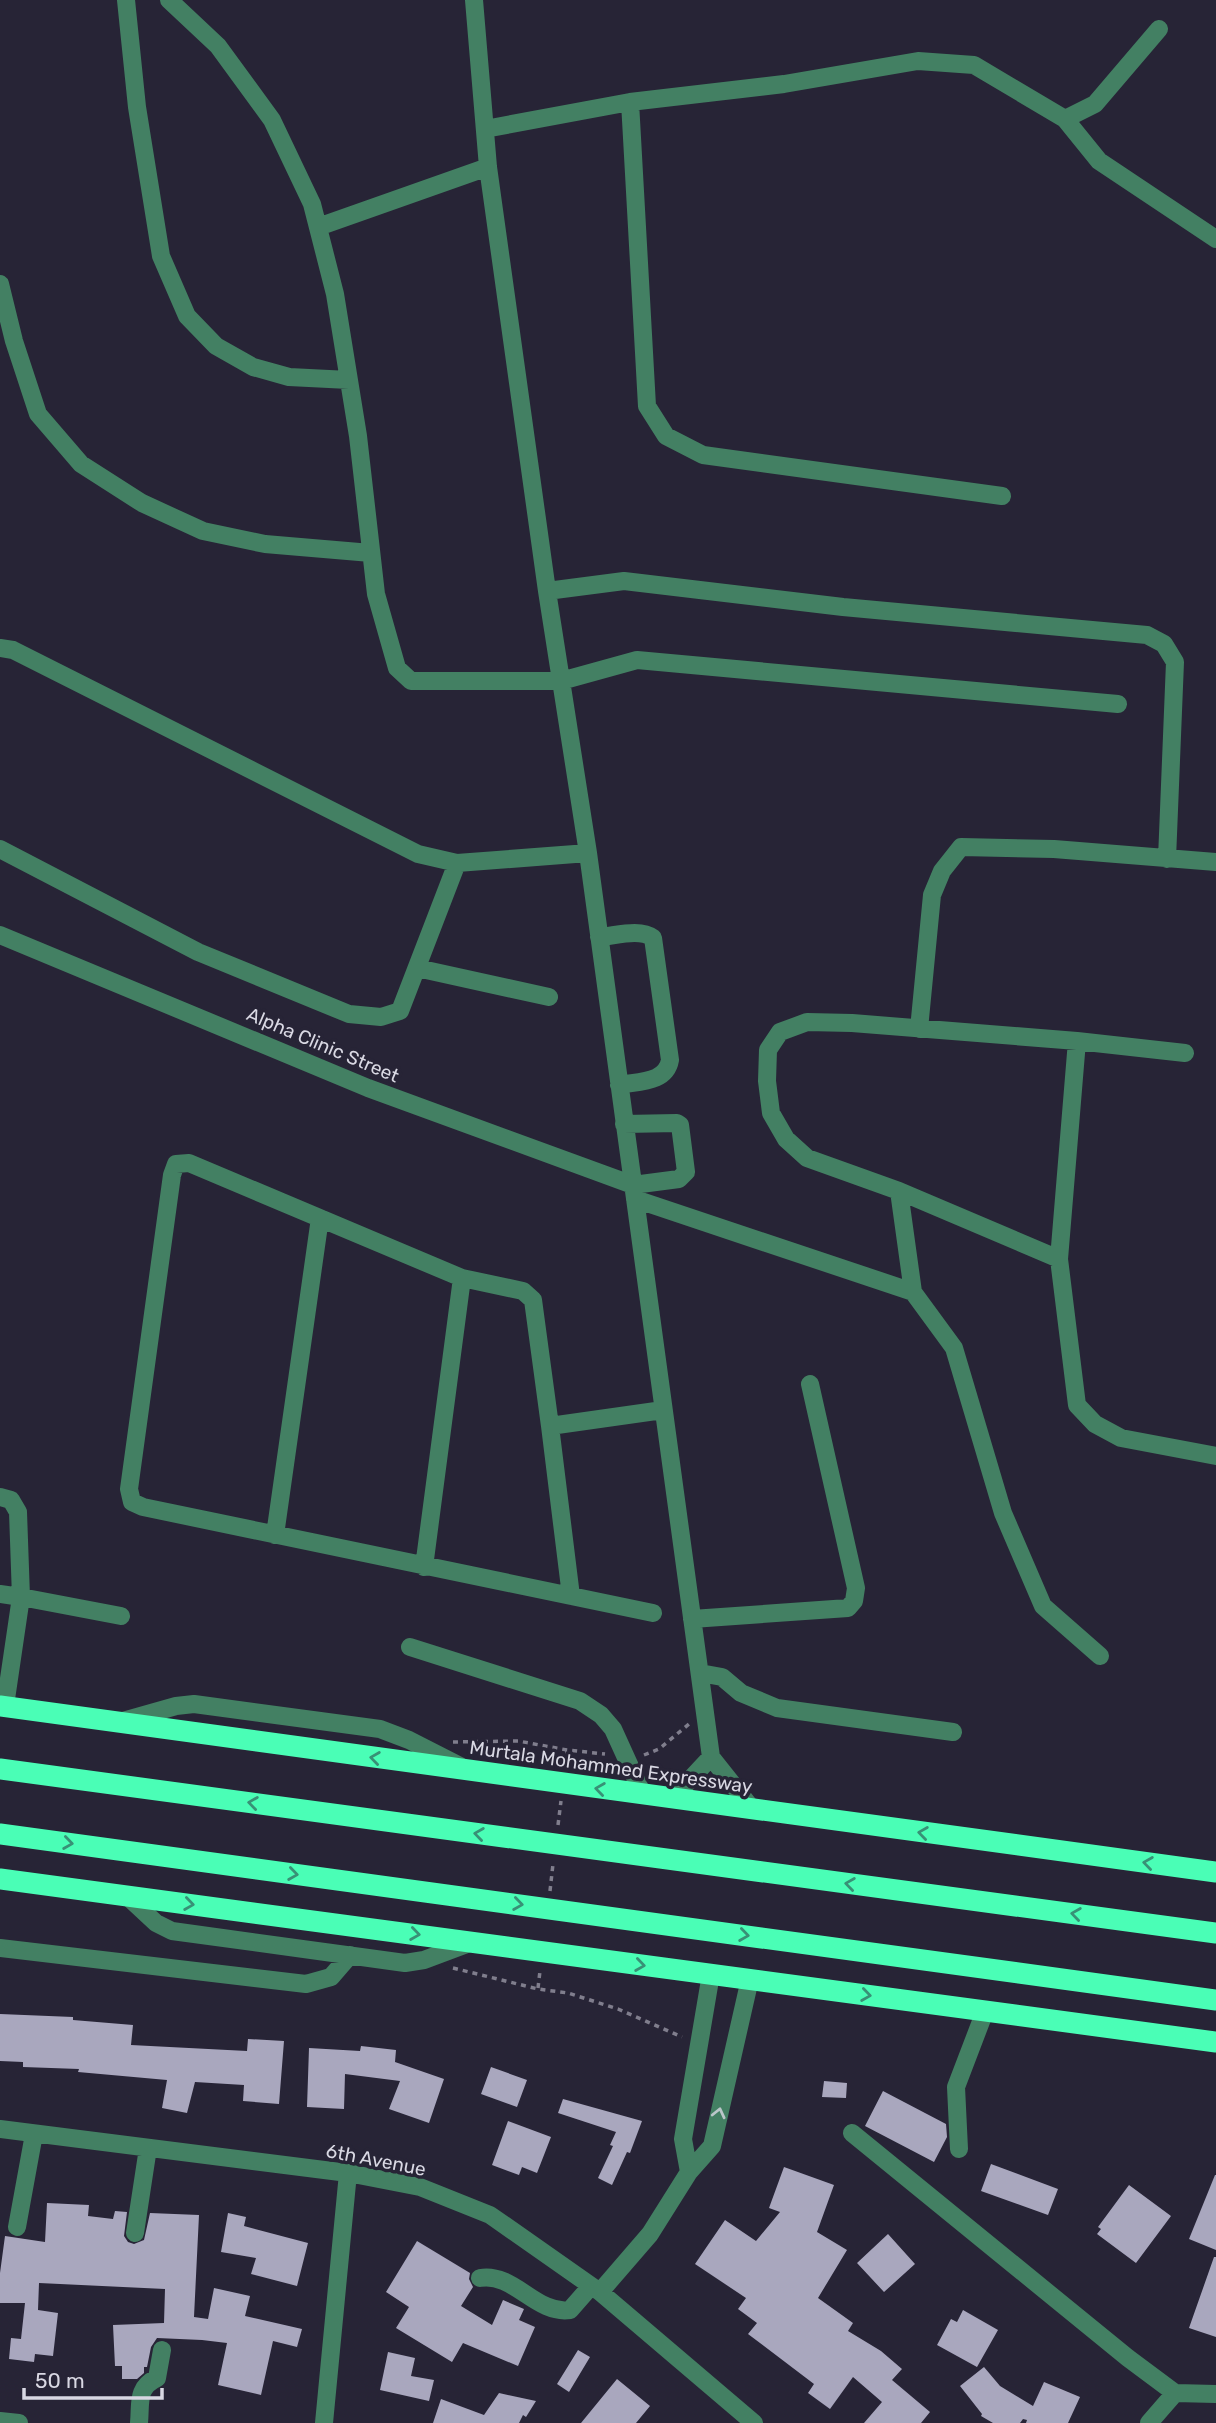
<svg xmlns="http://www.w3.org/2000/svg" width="1216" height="2423" viewBox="0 0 1216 2423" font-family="Rubik,sans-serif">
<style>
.building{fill:#a9a7be}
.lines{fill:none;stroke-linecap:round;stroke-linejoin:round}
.path{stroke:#807e8d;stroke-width:3.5;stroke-dasharray:5 5;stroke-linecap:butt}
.minor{stroke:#438063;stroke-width:18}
.highway{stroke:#4afeb6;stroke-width:21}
.oneway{stroke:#389176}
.oneway2{stroke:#bbc6c9}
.labels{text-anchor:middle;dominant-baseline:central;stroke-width:7;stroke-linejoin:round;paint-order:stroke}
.street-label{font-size:19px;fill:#d9d8e3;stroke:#272436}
</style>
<rect width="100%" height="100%" fill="#272436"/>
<path class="building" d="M0,2014L73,2017V2020L133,2025L131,2045L247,2051L248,2039L284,2041L279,2104L243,2101L244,2085L195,2082L187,2113L162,2108L167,2080L78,2072L79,2069L23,2067V2062L0,2061Z
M361,2046L396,2050L395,2062L444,2079L429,2123L389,2109L400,2081L345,2074L344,2109L307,2107L309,2048L360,2051Z
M491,2067L527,2080L517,2107L481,2094Z
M824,2081L847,2083L846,2098L822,2097Z
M883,2091L946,2124L947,2137L934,2162L865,2126Z
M563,2099L642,2121L630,2153L627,2152L612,2185L598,2178L613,2146L610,2145L616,2132L558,2113Z
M508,2121L551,2137L537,2173L522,2167L519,2175L492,2165Z
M991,2164L1058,2189L1048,2215L981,2191Z
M784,2167L834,2185L817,2232L847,2250L818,2298L853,2323L848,2331L881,2351L902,2369L892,2380L930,2412L921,2423H864L882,2402L853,2377L830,2409L808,2393L814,2384L748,2334L757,2323L738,2309L746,2298L695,2264L725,2220L756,2241L780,2212L769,2208Z
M1215,2175H1216V2250L1189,2239Z
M1129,2185L1171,2216L1136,2263L1097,2234L1101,2229L1098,2227Z
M47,2203L89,2205L88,2216L113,2219L115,2211L127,2212L124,2236L128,2242L134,2244L144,2240L150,2213L199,2215L194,2317L208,2319L214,2288L250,2296L245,2316L302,2329L297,2347L273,2341L261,2395L218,2385L227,2343L202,2340L157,2338L151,2347L147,2367H144V2373L137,2379H122V2366H115L113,2325L164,2323L165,2289L39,2283L38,2310L58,2313L53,2356L35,2354L34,2362L9,2359L11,2338L21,2339L25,2303H0V2273L5,2236L45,2242Z
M228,2213L246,2217L244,2226L308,2243L297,2286L251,2274L256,2258L221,2252Z
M888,2234L915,2264L884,2292L857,2263Z
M417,2241L470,2273L469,2279L473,2287L461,2306L492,2325L503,2300L524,2309L519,2320L535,2327L518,2366L463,2343L452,2362L396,2328L409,2307L386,2292Z
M1214,2257H1216V2337L1189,2328Z
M963,2310L998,2330L977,2367L937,2345L951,2319L957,2322Z
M578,2350L590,2357L569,2392L557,2384Z
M388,2352L415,2358L411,2376L434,2380L429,2401L380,2390Z
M984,2367L1000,2386L1033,2406L1044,2382L1080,2397L1068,2423H1026L1027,2420L1023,2419L1020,2423H993L981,2416L982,2414L960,2386Z
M617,2379L650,2406L636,2423H581Z
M499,2393L536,2401L526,2417L523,2415L519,2423H433L441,2399L484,2415Z"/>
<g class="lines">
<path class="path" d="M453,1742L518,1741L567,1750L605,1754
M644,1755L659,1749L689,1724
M566,1766L567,1750
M558,1825L561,1801
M550,1891L553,1864
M453,1968L538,1989L568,1993L618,2009L682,2037
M538,1988L540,1971"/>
<path class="minor" d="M126,0L137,107L161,256L187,316L216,346L253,367L289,377L349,380
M169,0L218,46L272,120L312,204L335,294L358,436L376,594L397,668L411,681H561L637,660L1118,704
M474,0L488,167L547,591L588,853L711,1757L753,1810
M630,102L647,406L666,436L703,455L1002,496
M1065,119L1099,161L1216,239
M485,129L630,102L784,84L918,61L974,65L1065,119L1095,104L1159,29
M318,227L488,167
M0,284L14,341L38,414L81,464L142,503L203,531L265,544L371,553
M547,591L624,581L843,607L1147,635L1164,644L1175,662L1167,859
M0,648L13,650L418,854L457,863L588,853
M0,849L198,952L349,1014L381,1017L400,1011L457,863
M0,935L368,1088L633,1185L679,1179L686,1172L680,1125L677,1123L624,1124
M599,937C615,936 640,928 653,938L670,1060C666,1083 639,1081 619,1085
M417,968L549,997
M919,1029L932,895L942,871L961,847L1054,849L1216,862
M1077,1041L1059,1259L1077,1405L1095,1424L1121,1438L1216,1456
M899,1191L1059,1259
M635,1199L913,1292
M462,1278L189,1163L176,1164L172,1175L129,1489L132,1502L143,1507L653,1613
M550,1426L571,1596
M0,1497L11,1500L18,1512L21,1597L121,1616
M275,1535L320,1218
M424,1567L462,1278L523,1291L533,1300L550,1426L663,1410
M0,1594L21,1597L5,1706
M692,1619L848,1608L854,1601L856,1588L810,1384
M410,1647L580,1701L601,1715L613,1729L643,1795
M1100,1656L1043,1606L1003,1513L954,1348L913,1292L899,1191L807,1158L786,1139L771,1113L767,1081L768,1050L780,1032L807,1022L852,1023L1077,1041L1185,1053
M700,1673L722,1677L741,1693L777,1708L953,1732
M123,1721L176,1706L194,1704L380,1729L409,1740L460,1766
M672,1799L711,1757
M127,1896L156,1923L172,1931L405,1963L424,1960L472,1942
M0,1948L306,1984L331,1977L350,1955
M0,2129L348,2173L420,2187L490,2215L600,2292L754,2423
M852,2133L1128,2358L1175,2393L1216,2394
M959,2149L956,2087L985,2011
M689,2172L683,2139L711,1974
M17,2227L34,2134
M135,2233L148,2148
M480,2278C514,2272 536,2315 570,2310L591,2286
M600,2292L650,2234L689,2172L712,2146L750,1979
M0,2421L19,2423
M139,2423C141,2403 136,2388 157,2378L162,2350
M324,2423L348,2173
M1149,2423L1175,2393"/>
<path class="highway" d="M0,1706L1216,1872
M0,1769L1216,1933
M0,1834L1216,2000
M0,1879L1216,2042"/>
</g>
<defs><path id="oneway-chevron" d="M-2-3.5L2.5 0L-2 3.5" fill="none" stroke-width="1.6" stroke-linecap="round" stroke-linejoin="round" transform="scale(1.75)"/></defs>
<g class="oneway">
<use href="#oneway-chevron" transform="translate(375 1758) rotate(-172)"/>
<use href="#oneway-chevron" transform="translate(600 1789) rotate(-172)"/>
<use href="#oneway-chevron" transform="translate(253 1803) rotate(-172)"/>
<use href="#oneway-chevron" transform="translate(923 1833) rotate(-172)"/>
<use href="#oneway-chevron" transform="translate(479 1834) rotate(-172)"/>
<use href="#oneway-chevron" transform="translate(68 1843) rotate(8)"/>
<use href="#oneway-chevron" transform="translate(1148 1863) rotate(-172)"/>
<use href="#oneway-chevron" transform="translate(293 1874) rotate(8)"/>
<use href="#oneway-chevron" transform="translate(850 1884) rotate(-172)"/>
<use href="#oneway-chevron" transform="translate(189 1904) rotate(8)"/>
<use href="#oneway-chevron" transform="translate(518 1904) rotate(8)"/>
<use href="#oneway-chevron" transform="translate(1076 1914) rotate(-172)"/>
<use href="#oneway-chevron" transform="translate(415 1934) rotate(8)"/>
<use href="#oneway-chevron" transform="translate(744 1935) rotate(8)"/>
<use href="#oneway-chevron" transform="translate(640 1965) rotate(8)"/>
<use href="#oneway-chevron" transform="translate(866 1995) rotate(8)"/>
</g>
<use class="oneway2" href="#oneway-chevron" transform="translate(719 2113) rotate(-77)"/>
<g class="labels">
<g class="street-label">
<text transform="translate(323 1045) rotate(23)">Alpha Clinic Street</text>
<text transform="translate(611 1767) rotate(8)">Murtala Mohammed Expressway</text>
<text transform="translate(376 2160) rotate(11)">6th Avenue</text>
</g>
</g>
<path d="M24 2388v10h138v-10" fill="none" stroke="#d9d8e3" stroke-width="3.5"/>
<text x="35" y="2388" font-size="21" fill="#d9d8e3" stroke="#272436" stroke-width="5" paint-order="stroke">50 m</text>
</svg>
